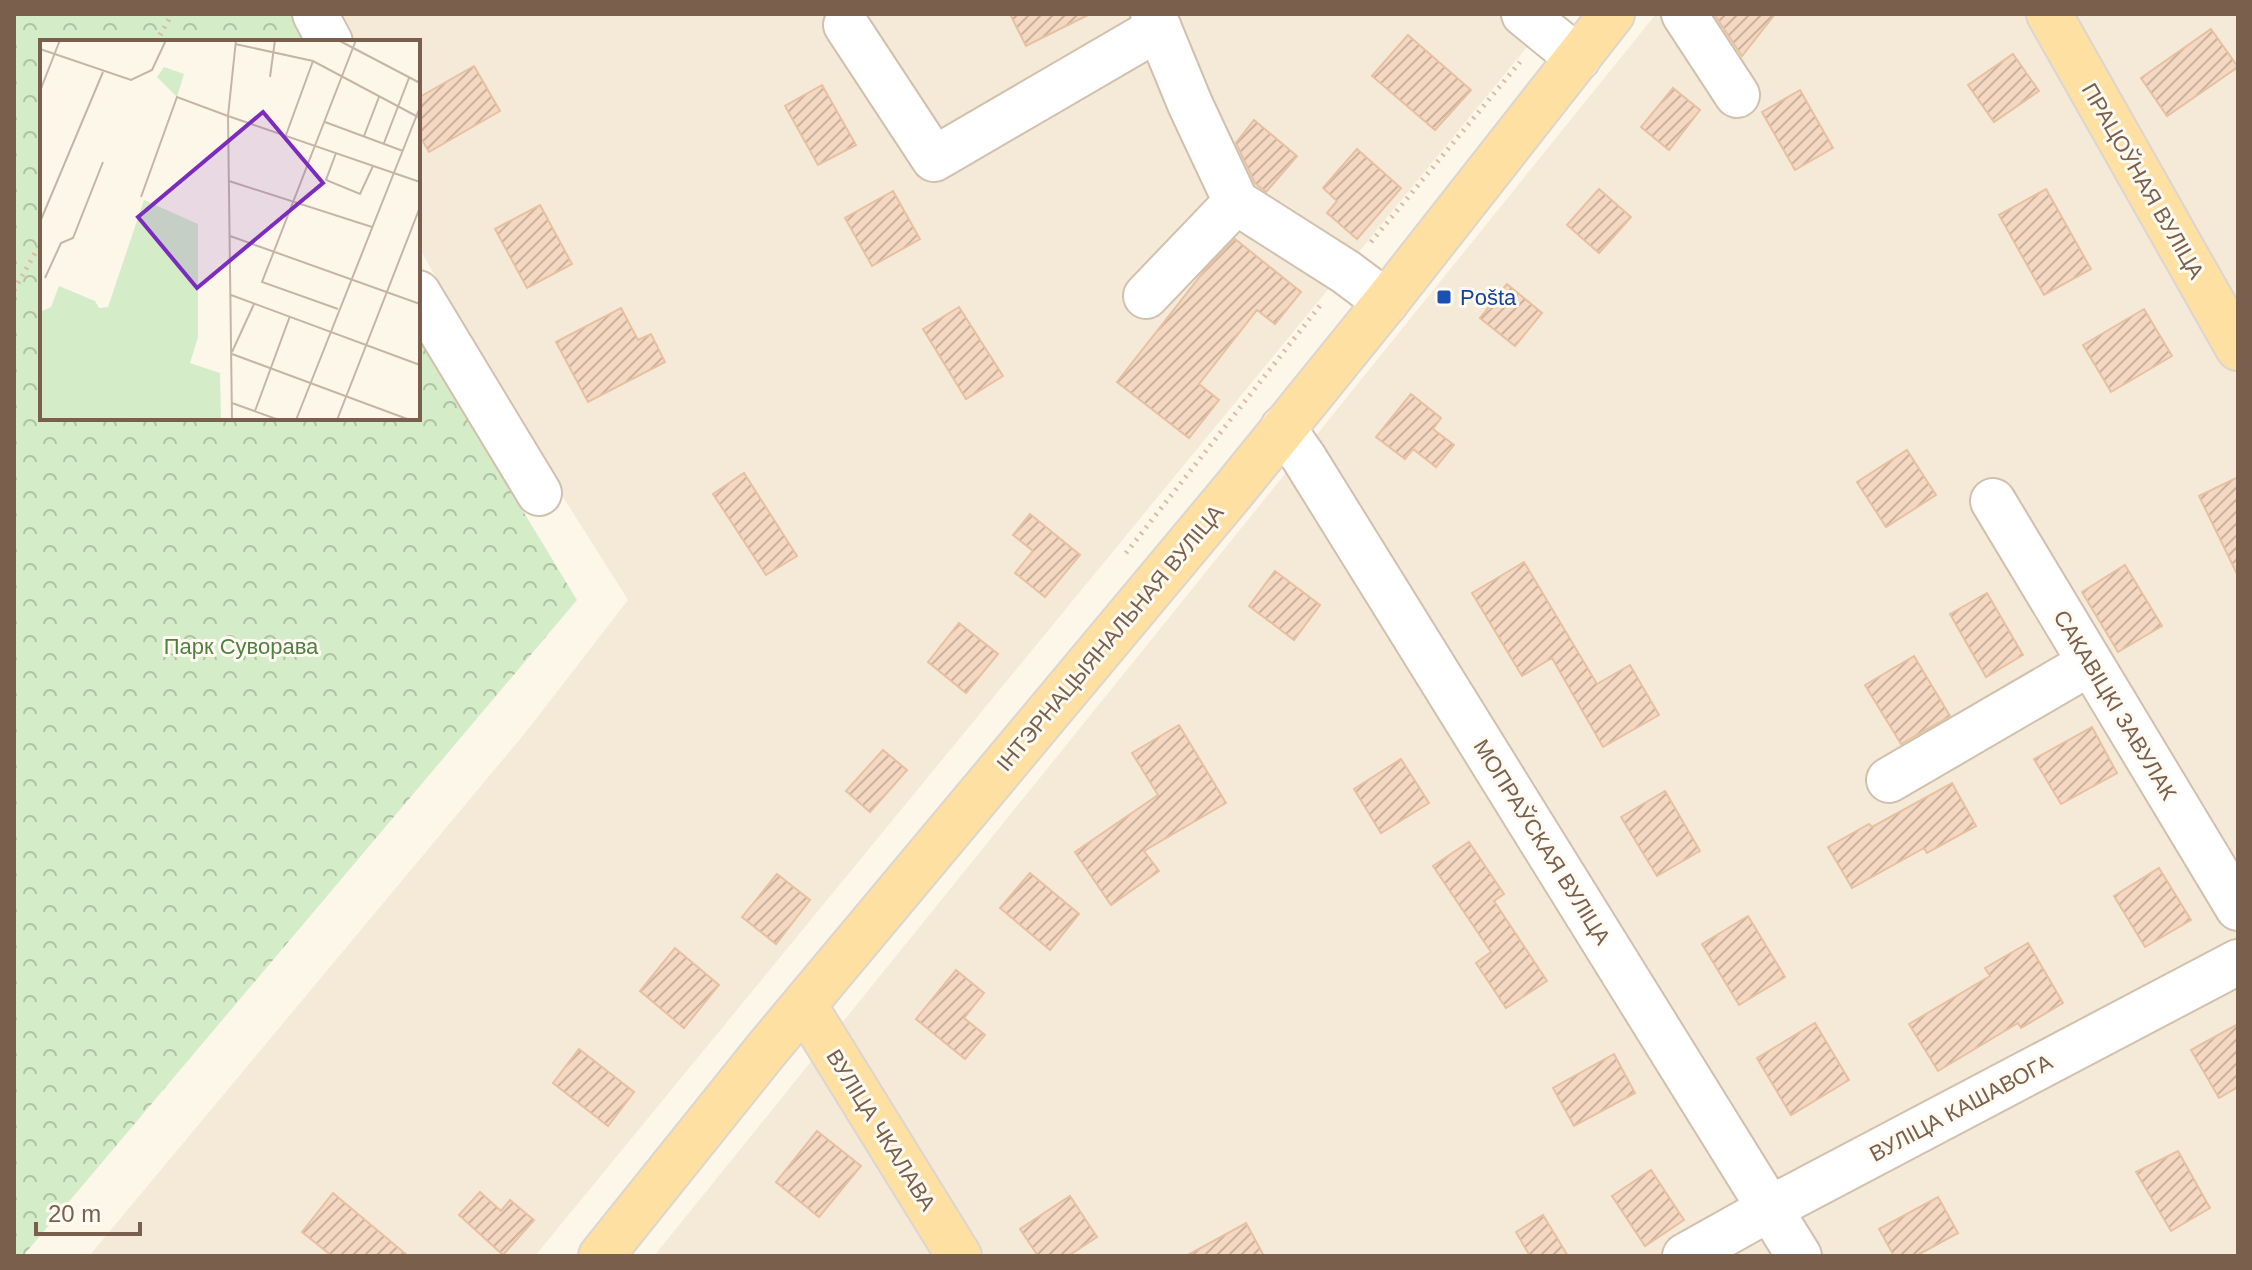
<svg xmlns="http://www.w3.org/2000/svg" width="2252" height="1270" viewBox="0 0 2252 1270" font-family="Arial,sans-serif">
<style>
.residential{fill:#f5ead8}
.park{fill:url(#park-crowns)}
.building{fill:url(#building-hatch);stroke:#e7c0a1;stroke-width:2}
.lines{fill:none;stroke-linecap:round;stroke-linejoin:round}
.minor-casing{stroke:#d1c0ae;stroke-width:48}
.major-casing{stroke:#dcd5d0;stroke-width:48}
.path{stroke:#dabba3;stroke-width:5;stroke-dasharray:2 6;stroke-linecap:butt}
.minor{stroke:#fff;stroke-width:44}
.major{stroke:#fde0a2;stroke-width:44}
.transit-dot{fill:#1a4fb4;stroke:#fffbf2;stroke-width:3}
.labels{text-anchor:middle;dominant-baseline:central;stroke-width:6;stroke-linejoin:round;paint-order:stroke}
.street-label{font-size:22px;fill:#7a5f4c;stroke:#fffbf2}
.transit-label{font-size:22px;fill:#164399;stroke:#fffbf2;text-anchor:start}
.park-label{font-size:22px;fill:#518042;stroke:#fffbf2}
.inset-road{fill:none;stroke:#c5b5a6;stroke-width:2}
.view{fill:#7b2cbf;fill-opacity:0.15;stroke:#7b2cbf;stroke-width:4}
.inset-edge{fill:none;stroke:#7a5f4c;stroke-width:4}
</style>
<defs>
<pattern id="park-crowns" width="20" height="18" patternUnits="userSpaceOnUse" patternTransform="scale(2)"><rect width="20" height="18" fill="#d4ecc7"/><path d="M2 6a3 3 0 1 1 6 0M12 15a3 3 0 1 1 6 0" fill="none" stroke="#b1c2a4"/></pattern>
<pattern id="building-hatch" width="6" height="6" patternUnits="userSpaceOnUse" patternTransform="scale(2)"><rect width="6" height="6" fill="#f4d8c1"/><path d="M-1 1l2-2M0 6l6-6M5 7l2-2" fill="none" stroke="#cbb29f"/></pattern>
</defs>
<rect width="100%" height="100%" fill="#fdf7ea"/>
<path class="residential" d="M340,14H1554L535,1256H89L525,733L628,600L558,489L418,246V42H355Z
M1656,14H2238V1256H654Z"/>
<path class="park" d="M14,14H294L309,42H42V418H418V338L577,600L23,1256H14Z"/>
<path class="building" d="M1010,14H1090L1026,46Z
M1714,14H1775L1742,56Z
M2211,29L2238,67L2167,116L2141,78Z
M1408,35L1471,90L1435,130L1372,76Z
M2013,54L2039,91L1994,122L1968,85Z
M474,66L500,111L429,152L418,133V98Z
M822,85L856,145L818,165L785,106Z
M1673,88L1700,110L1669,150L1641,127Z
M1800,90L1833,148L1795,170L1762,112Z
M1254,120L1297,156L1266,192L1255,183L1236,143Z
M1357,149L1401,188L1357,239L1327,213L1337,201L1323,188Z
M1599,189L1631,217L1599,253L1567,225Z
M2046,189L2091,269L2044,295L1999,215Z
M893,191L920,239L872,266L845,218Z
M540,205L572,264L527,288L495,229Z
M1235,239L1301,292L1275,324L1257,310L1199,384L1219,400L1189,438L1117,382L1205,270Z
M1507,284L1542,313L1515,346L1480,318Z
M959,307L1003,376L966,399L923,329Z
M621,308L638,340L651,334L665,362L588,402L556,342Z
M2144,309L2172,356L2111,392L2083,345Z
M1411,394L1441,418L1433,429L1454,445L1436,467L1413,449L1405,459L1376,437Z
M1907,450L1936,495L1886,527L1857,482Z
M744,473L797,556L766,575L713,494Z
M2238,477V576L2199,496Z
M1030,514L1080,555L1045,597L1015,573L1033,551L1013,535Z
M1524,562L1597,684L1630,665L1659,715L1603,747L1552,658L1522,676L1472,593Z
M2125,565L2162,626L2118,652L2082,592Z
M1275,571L1320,605L1294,640L1249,606Z
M1987,593L2023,655L1986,677L1950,614Z
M959,623L998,654L966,693L928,662Z
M1914,656L1950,716L1901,744L1865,685Z
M1179,725L1226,803L1144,851L1159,871L1111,905L1075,852L1158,795L1132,753Z
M2092,727L2117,773L2061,804L2034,759Z
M883,750L907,770L870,812L846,791Z
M1401,759L1429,803L1381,833L1354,789Z
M1952,783L1976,826L1927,853L1924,848L1852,888L1828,847L1869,824L1872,827Z
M1665,791L1700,851L1657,876L1621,817Z
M1469,842L1504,894L1494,901L1547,981L1506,1008L1476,963L1491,952L1433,866Z
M2159,868L2191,920L2145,947L2114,896Z
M1030,873L1079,914L1050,950L1000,908Z
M777,874L810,900L776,944L742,917Z
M1748,916L1785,977L1739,1005L1702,944Z
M2028,943L2063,1003L2021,1028L2018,1023L1938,1071L1909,1024L1990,976L1985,968Z
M675,948L719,985L684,1028L640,991Z
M956,970L984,993L964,1018L985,1035L965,1059L916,1019Z
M1815,1023L1849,1080L1791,1115L1757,1058Z
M2238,1024V1087L2219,1098L2191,1050Z
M579,1049L634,1092L608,1126L553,1083Z
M1614,1054L1635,1093L1574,1126L1553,1088Z
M817,1131L861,1166L819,1217L776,1182Z
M2178,1151L2210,1208L2171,1231L2136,1172Z
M1651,1170L1684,1220L1645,1246L1612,1196Z
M480,1192L501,1211L510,1200L534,1220L503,1255L459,1215Z
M333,1193L408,1256H332L302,1232Z
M1070,1196L1097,1237L1068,1256H1038L1020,1229Z
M1938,1197L1958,1233L1916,1256H1894L1879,1229Z
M1543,1215L1568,1256H1530L1516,1232Z
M1246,1223L1264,1256H1186Z"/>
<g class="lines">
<defs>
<path id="minor" d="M315,14L330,42
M1153,14L1190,104L1236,202
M1524,14L1578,58
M1684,14L1737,95
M846,25L934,159L1159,28
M418,293L539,493
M1146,296L1236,202L1346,272L1386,302
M1283,428L1304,458L1799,1256
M1993,501L2238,908
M1889,780L2090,663
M1685,1256L1769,1209L2238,962"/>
<path id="major" d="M2049,14L2238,348
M804,1005L959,1256
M601,1256L767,1049L1233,491L1386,302L1612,14"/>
</defs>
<use href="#minor" class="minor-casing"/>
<use href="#major" class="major-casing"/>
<path class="path" d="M156,42L172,14
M1371,242L1520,62
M14,290L42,241
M1126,553L1322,303"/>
<use href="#minor" class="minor"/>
<use href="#major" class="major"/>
</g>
<rect class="transit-dot" x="1436" y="289" width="16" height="16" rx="4"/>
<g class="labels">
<g class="street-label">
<text transform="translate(2143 181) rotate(60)">ПРАЦОЎНАЯ ВУЛІЦА</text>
<text transform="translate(1110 638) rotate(-50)">ІНТЭРНАЦЫЯНАЛЬНАЯ ВУЛІЦА</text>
<text transform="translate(2115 705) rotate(59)">САКАВІЦКІ ЗАВУЛАК</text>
<text transform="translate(1542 842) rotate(58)">МОПРАЎСКАЯ ВУЛІЦА</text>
<text transform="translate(1961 1108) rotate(-28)">ВУЛІЦА КАШАВОГА</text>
<text transform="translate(881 1130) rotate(58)">ВУЛІЦА ЧКАЛАВА</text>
</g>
<g class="transit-label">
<text x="1460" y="297">Pošta</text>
</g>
<g class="park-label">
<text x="241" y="646">Парк Суворава</text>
</g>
</g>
<g transform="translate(40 40)">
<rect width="380" height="380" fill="#fdf7ea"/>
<path d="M124,27L144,34L137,57L117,37ZM104,160L158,184V297L150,323L180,333L181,380H0V272L11,267L19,246L55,261L59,268L68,267Z" fill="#d4ecc7"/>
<path d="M110,324L128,326L138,338L126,380H86L82,348L92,333ZM156,328L179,336L168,372L146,365Z" fill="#d4ecc7"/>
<path class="inset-road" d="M298,0L380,43M195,4L273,21L380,78M0,9L91,40L112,30L126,0M230,37L235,0M0,51L20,0M188,76L380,142M285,82L363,111M246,95L273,21M324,96L339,57M344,103L369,38M296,113L286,140L320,154L333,126M189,141L332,187M101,157L137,57L188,76M0,182L63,32M190,196L380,264M5,238L21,203L33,198L63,122M191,255L380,325M298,269L222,242L316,0M192,312L214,264M192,314L370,380M192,363L239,380M215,371L250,276M192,380L188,76L196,0M256,380L380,67M297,380L380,167"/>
<path class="view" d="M223,72L283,143L157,248L98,177Z"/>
<rect width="380" height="380" class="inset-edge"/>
</g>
<rect width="2252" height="1270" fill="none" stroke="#7a5f4c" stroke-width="32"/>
<path d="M36 1222v12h104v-12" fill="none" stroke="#7a5f4c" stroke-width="4"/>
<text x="48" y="1222" font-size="24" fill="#7a5f4c" stroke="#fffbf2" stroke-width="6" paint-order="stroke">20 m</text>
</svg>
